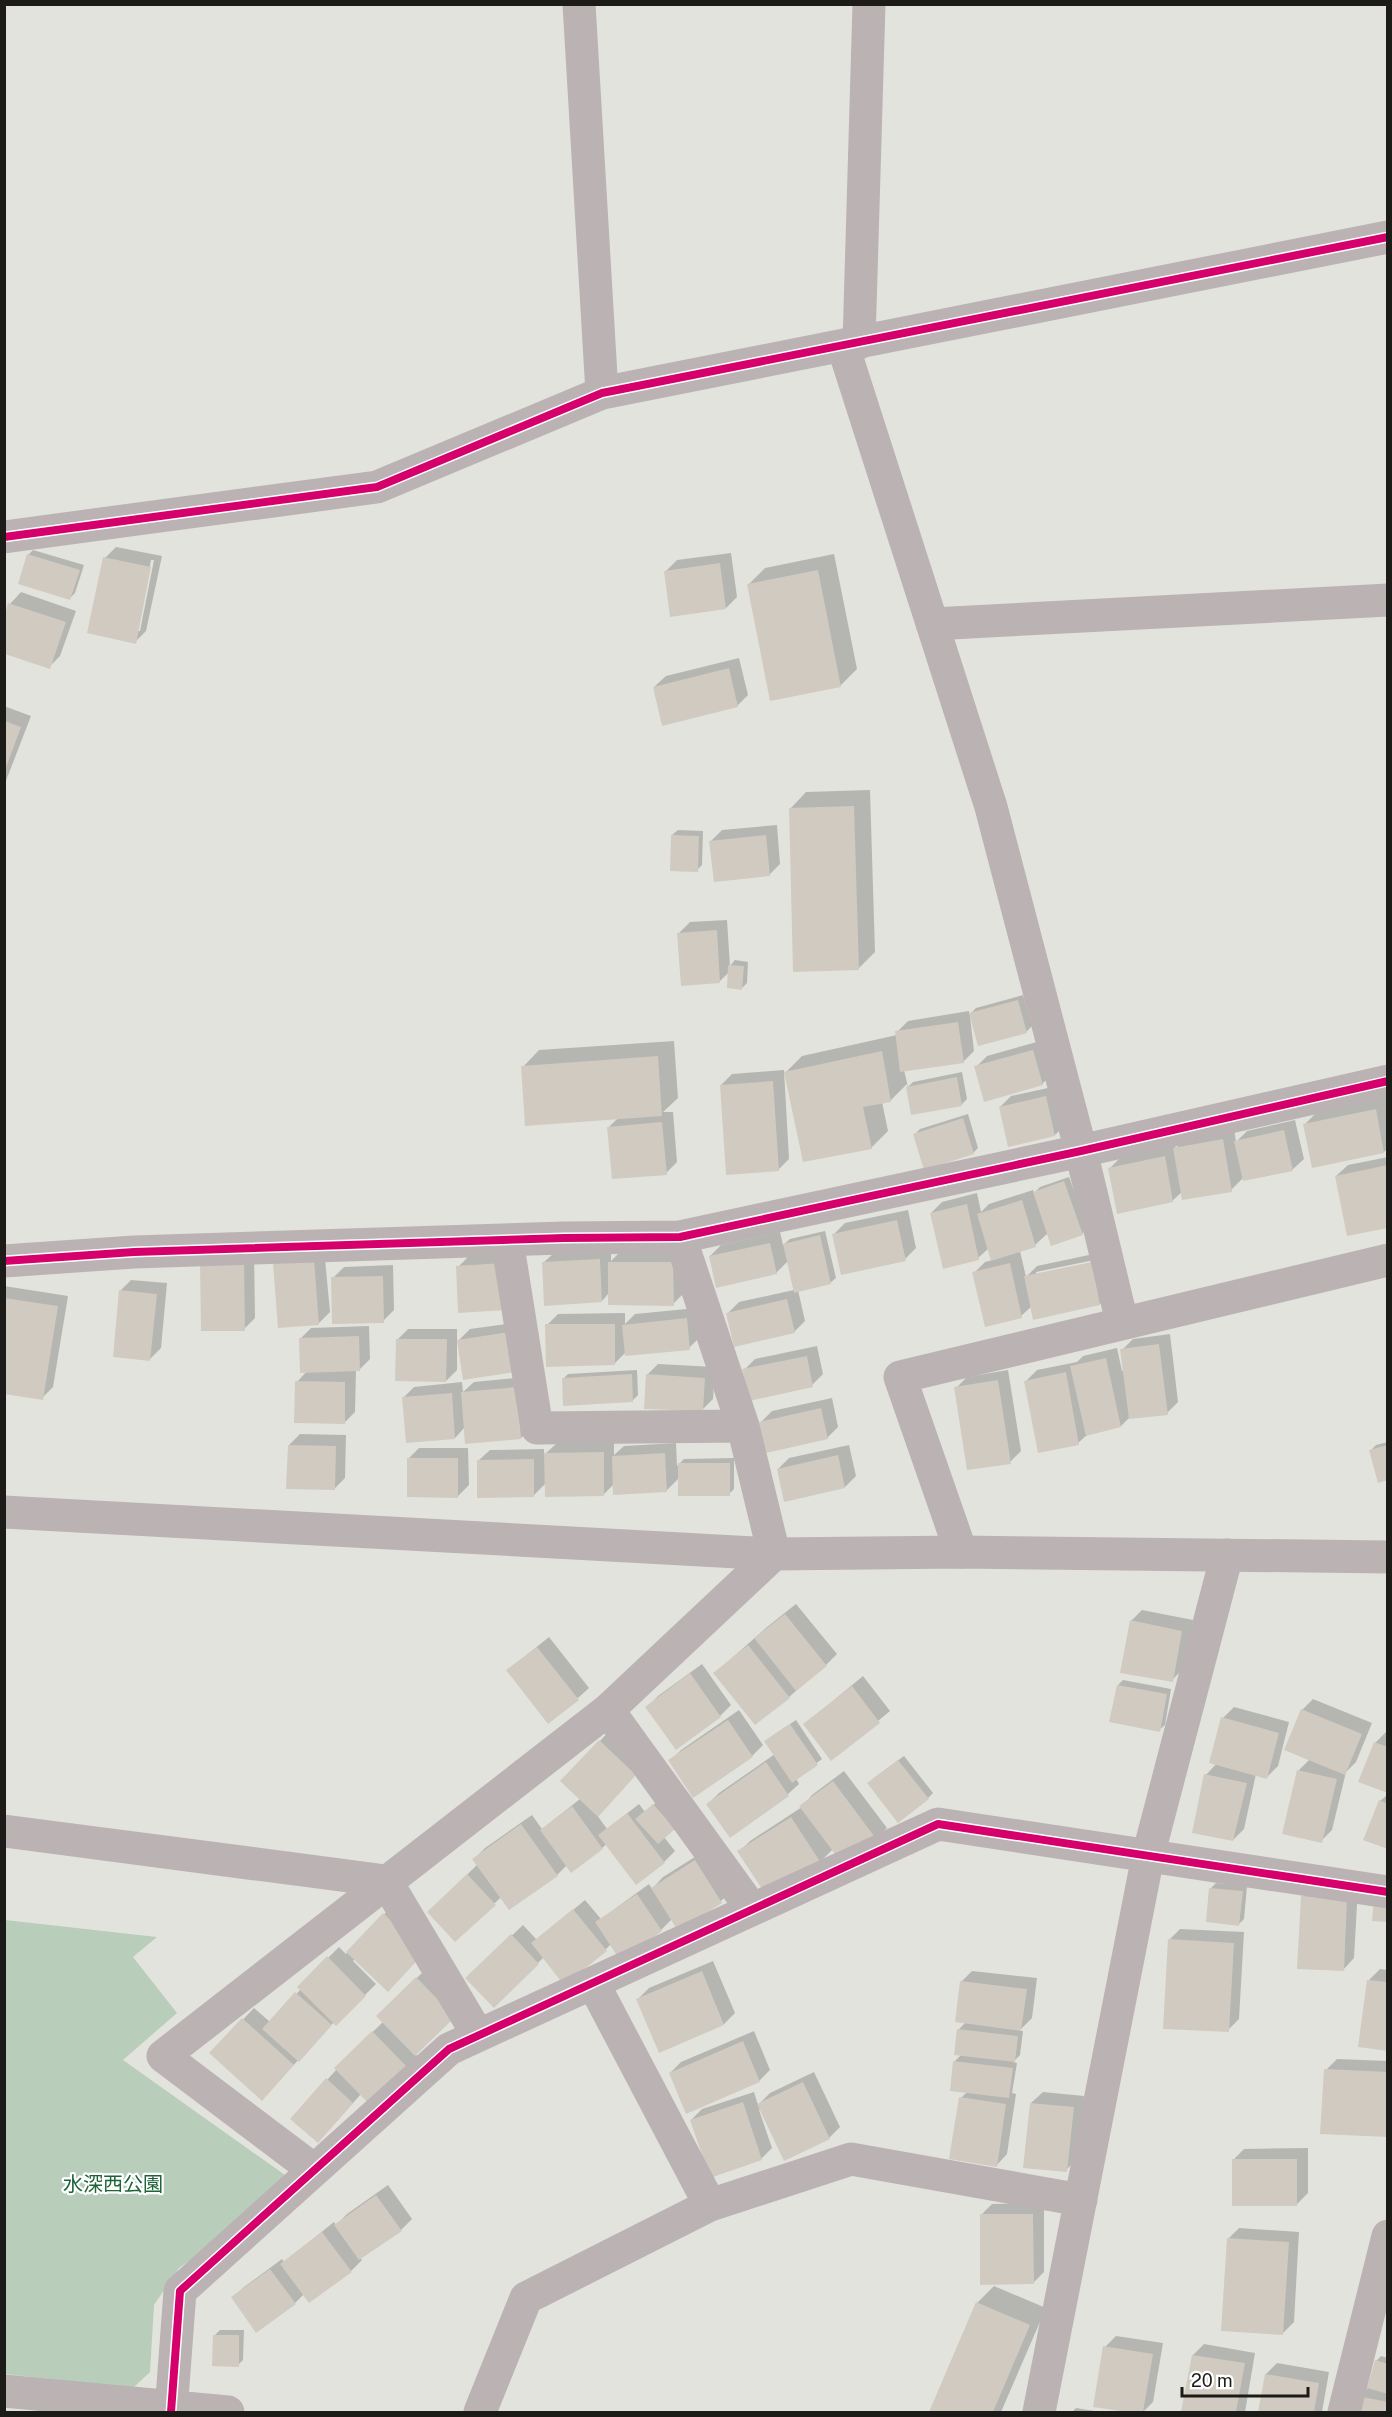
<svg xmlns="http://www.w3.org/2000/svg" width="1392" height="2417" viewBox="0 0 1392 2417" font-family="'Public Sans','Noto Sans JP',sans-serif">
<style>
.green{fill:#b8cebb}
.shadow{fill:#0003;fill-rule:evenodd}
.building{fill:#d1cac0}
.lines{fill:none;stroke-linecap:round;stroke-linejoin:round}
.minor{stroke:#bbb3b3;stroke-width:33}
.tertiary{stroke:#bbb3b3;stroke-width:33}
.cycleway-casing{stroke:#fff;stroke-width:11}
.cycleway{stroke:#d6006c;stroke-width:8}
.labels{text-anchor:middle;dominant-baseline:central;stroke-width:4.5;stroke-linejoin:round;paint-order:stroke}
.park-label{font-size:20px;fill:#1f6339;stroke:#fff}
</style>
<rect width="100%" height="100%" fill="#e3e3de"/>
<path class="green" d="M5,1920L157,1937L133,1957L177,2013L123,2060L285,2175L282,2194L179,2268L154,2305L150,2372L133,2388L5,2374Z"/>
<path class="shadow" d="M116,547L162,556L146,631L135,642L105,558ZM151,560H154L140,631H137Z
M33,550L84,565L75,593L70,598L28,555Z
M731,553L737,597L726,608L666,571L677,560Z
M834,554L857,669L840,686L749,584L765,568Z
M21,592L76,611L60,656L49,667L4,652V619L10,604Z
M739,658L748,695L737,706L654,687L666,676Z
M4,706L31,716L4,786Z
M870,790L875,952L858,969L790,809L806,792Z
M777,825L780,864L769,875L711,841L722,830Z
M678,830L703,831L702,865L697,870L672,835Z
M727,920L730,966L735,960L748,962L747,983L742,988L729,972L719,982L679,933L690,922Z
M1023,995L1032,1026L1026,1032L970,1016L974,1051L963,1062L904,1070L908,1087L913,1082L962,1072L967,1099L962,1104L912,1114L907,1084L891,1100L882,1102L888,1131L871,1148L786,1072L802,1056L897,1035V1032L908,1021L969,1011V1015L976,1008Z
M1044,1040L1053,1073L1042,1084L976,1067L987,1056Z
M674,1041L678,1098L663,1112H673L677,1162L666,1173L609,1127L618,1118L523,1067L539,1050Z
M784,1070L789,1159L778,1170L721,1085L732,1074Z
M1057,1086L1066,1124L1055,1135L1000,1107L1011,1096Z
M1386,1098L1388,1148L1384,1152L1305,1124L1316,1113Z
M968,1114L978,1148L973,1153L915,1134L920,1129Z
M1295,1120L1304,1159L1292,1170L1243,1178L1231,1190L1182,1192L1172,1201L1110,1168L1121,1157L1175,1146L1176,1148L1186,1138L1234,1129L1236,1142L1247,1131Z
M1388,1157V1227L1336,1176L1348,1165Z
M1069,1177L1087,1228L1082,1234L1048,1233L1035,1245L1020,1251L1026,1277L1037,1266L1103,1252L1111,1293L1100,1304L1032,1306L1021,1316L974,1273L985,1262L992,1260L989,1248L978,1258L931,1213L942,1202L977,1193L981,1212L989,1204L1033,1190L1034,1193L1040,1187ZM1099,1259L1100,1262L1036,1275V1272Z
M908,1210L916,1248L905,1259L834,1234L845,1223Z
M825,1231L836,1278L830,1283L798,1290L805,1321L794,1332L728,1313L739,1302L794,1290L788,1261L776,1273L710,1256L721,1245L780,1232L783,1245L790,1239Z
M324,1248L330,1312L319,1323L274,1263Z
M254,1249L255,1318L244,1329L202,1261Z
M611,1249V1261L620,1252L684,1251V1293L673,1304L609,1293L602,1301L543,1263L555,1252Z
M514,1253L505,1309L458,1267L469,1256Z
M393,1265L394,1310L383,1321L333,1278L344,1267Z
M131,1280L167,1283L161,1348L150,1359L120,1291Z
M4,1286L68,1296L53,1387L42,1398L4,1392Z
M697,1308L700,1337L689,1348L626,1352L614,1364L547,1325L558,1314L625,1313V1324L635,1314Z
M520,1322L526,1359L458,1341L470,1329Z
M369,1326L370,1359L359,1370H356L355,1412L344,1423L297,1382L307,1371L300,1339L311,1328Z
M408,1329H457V1370L446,1381L397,1340Z
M1170,1334L1178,1402L1167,1413L1129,1418L1121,1426L1088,1434L1078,1443L1026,1381L1037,1370L1077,1362L1083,1356L1117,1348L1122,1371H1124L1122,1350L1133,1339Z
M817,1346L823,1374L812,1385L744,1370L755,1359Z
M658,1364L715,1367L713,1399L702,1410L647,1375Z
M637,1370L638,1395L633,1400L563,1379L568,1374Z
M1008,1370L1021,1451L1010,1462L956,1388L967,1377Z
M527,1377L532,1427L521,1438L465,1427L455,1438L403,1398L414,1387L462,1382L463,1392L474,1382Z
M832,1398L838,1427L827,1438L761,1422L772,1411Z
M300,1434L346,1435L345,1478L334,1489L289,1445Z
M614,1442V1455L624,1446L676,1443L677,1466L684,1459L734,1458V1489L729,1494L679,1478L667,1490L614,1484L604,1494L546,1483L534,1495L478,1461L490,1450L544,1449V1455L557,1443Z
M1388,1442V1478L1371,1450L1376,1445Z
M849,1445L856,1476L845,1487L778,1469L789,1458Z
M419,1448H468L469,1485L458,1496L408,1459Z
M796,1604L837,1654L826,1665L789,1697L715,1673L767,1627Z
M1142,1610L1193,1620L1183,1669L1172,1680L1131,1621Z
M549,1637L589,1688L578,1698L508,1670Z
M702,1664L731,1705L720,1716L676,1748L647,1707L658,1696Z
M863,1676L890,1711L832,1759L805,1724Z
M1123,1680L1171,1689L1165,1725L1159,1730L1118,1685Z
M1313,1699L1372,1723L1356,1762L1346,1772L1332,1830L1321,1841L1299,1770L1310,1759L1302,1710Z
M1234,1707L1289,1722L1278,1766L1267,1777L1256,1774L1244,1829L1233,1840L1206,1775L1217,1763L1223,1718Z
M739,1710L763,1745L752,1756L670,1761L681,1750Z
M796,1720L822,1759L796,1778L799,1784L788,1794L730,1836L708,1804L719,1793L775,1754L772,1736Z
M610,1730L646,1763L597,1815L607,1829L639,1804L645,1812L659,1800L679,1822L664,1837L675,1851L664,1862L607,1844L602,1848L567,1865L557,1875L501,1897L495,1903L440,1901L478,1864L474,1859L485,1848L532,1815L542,1829L580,1799L600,1741Z
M1386,1732H1388V1791L1375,1743Z
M904,1756L933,1793L928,1798L874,1778Z
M844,1771L887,1828L876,1838L833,1849L820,1862L739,1852L750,1841L802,1807L812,1795Z
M1388,1794V1848L1380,1801Z
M706,1850L732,1890L721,1901L678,1928L672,1919L661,1930L611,1944L606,1949L544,1957L494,2006L467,1978L523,1925L537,1940L585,1900L601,1919L649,1884L652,1889L663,1877Z
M1216,1883L1247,1886L1244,1919L1239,1924L1211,1888Z
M1313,1886L1358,1887L1354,1958L1343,1970L1302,1897Z
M395,1903L388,1989L355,1959L353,1961L376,1984L336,2024L334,2022L272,2088L211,2053L254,2008L270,2022L301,1989L299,1987L339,1947L346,1954Z
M1180,1929L1244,1932L1239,2019L1228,2030L1169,1940Z
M713,1961L735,2013L724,2024L638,1999L649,1988Z
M428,1967L465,2005L415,2054L420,2058L361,2094L329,2130L327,2080L337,2069L336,2068L384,2021L378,2016Z
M1380,1969L1388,1970V2049L1369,1980Z
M972,1971L1037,1978L1032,2018L1019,2031H1023L1020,2055L1013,2062L1017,2063L1012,2093L1016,2094L1007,2154L996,2166L961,2098L967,2092L955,2061L962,2054L959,2029L966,2022L961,1982Z
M754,2031L770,2070L759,2081L670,2073L681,2062Z
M1337,2059L1388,2061V2136L1326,2070Z
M814,2072L840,2127L829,2138L762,2109L759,2110L772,2148L761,2159L691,2120L702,2109L754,2092L758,2105L770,2093Z
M1043,2092L1084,2096L1077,2159L1066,2170L1031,2103Z
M1308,2148V2193L1297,2204L1233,2160L1244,2149Z
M388,2185L412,2219L401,2230L360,2258L362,2260L351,2271L304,2294L295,2303L233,2297L244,2287L282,2259L284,2262L334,2222L336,2225L347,2214Z
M1044,2203V2272L1033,2283L981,2215L992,2204Z
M1239,2228L1299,2232L1294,2322L1283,2333L1228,2239Z
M994,2286L1046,2308L1001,2412H930L978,2302Z
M220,2330H244L243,2360L238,2365L215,2335Z
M1116,2336L1163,2343L1153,2402L1143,2412L1095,2406L1105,2347Z
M1204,2344L1255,2353L1245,2412H1183L1193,2355Z
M1381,2356L1388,2358V2412H1356L1359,2397L1368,2388L1376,2361Z
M1277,2363L1329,2372L1322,2412H1260L1266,2374Z
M1076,2408L1101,2412H1072Z"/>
<path class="building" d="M27,554L80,570L70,600L18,584Z
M103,557L151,567L136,644L87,633Z
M720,563L726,609L670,617L664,571Z
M818,570L841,687L770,701L747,584Z
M8,603L66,622L50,669L5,654V614Z
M729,668L738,707L662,726L653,687Z
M5,721L21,727L5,770Z
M854,806L859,970L793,972L789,808Z
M671,835L699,836L698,872L670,871Z
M766,835L770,876L714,882L709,841Z
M717,930L720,983L681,986L677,933Z
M728,965L744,966L742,990L727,988Z
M1018,1000L1027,1033L978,1046L969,1013Z
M958,1022L964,1063L900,1072L895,1031Z
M1033,1050L1043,1085L984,1102L974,1066Z
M882,1051L891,1102L863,1107L872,1149L803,1162L784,1072Z
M658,1056L662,1116L525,1126L521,1066Z
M957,1077L962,1106L911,1115L906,1087Z
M773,1081L779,1171L726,1175L720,1085Z
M1046,1096L1055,1136L1008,1147L999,1107Z
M1376,1109L1384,1153L1312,1168L1303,1124Z
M963,1118L974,1154L924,1170L913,1134Z
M662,1122L667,1175L612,1179L607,1127Z
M1284,1130L1293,1171L1243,1181L1234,1141Z
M1223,1139L1232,1192L1182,1200L1173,1148Z
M1165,1156L1173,1202L1117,1214L1108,1168Z
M1388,1165V1228L1347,1236L1335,1176Z
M1064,1181L1083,1235L1051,1246L1033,1192Z
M1022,1200L1036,1247L991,1261L977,1214Z
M967,1204L979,1260L943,1269L930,1213Z
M897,1220L906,1261L841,1275L832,1234Z
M820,1235L831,1284L794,1293L783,1244Z
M770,1243L777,1274L716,1288L709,1256Z
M314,1259L319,1325L278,1328L273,1263Z
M600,1259L602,1302L544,1306L542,1262Z
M200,1260H244L245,1331H201Z
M608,1262H673L674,1306L608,1305Z
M1092,1262L1100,1305L1033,1320L1024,1276Z
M503,1263L506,1310L458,1313L456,1266Z
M1010,1263L1022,1318L985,1327L972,1272Z
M383,1276L384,1323L332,1324L331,1277Z
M119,1290L157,1294L150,1361L113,1357Z
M4,1298L58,1306L43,1400L4,1394Z
M787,1299L795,1333L734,1347L726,1313Z
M687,1318L690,1350L625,1356L622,1325Z
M545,1324H615V1365L546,1367Z
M509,1332L515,1372L463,1380L457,1340Z
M359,1336L360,1371L300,1373L299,1338Z
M396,1339H447L446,1382L395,1381Z
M1159,1344L1168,1415L1129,1419L1120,1349Z
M807,1356L813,1387L749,1401L742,1369Z
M1106,1358L1121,1427L1086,1436L1070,1366Z
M1066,1372L1079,1445L1038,1453L1024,1381Z
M632,1374L633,1402L563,1406L562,1378Z
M646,1374L705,1378L703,1411L644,1409Z
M998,1380L1011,1464L967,1470L954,1387Z
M295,1381L345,1382V1424L294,1423Z
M517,1387L521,1439L465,1444L461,1392Z
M452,1393L455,1439L406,1443L402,1397Z
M821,1408L828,1439L766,1453L759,1422Z
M288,1445L336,1446L335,1490L286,1489Z
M1388,1445V1480L1378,1483L1369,1450Z
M604,1452V1496L545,1497L544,1453Z
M665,1453L667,1492L613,1495L612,1456Z
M838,1455L845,1488L784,1502L777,1469Z
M407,1458H458V1498L407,1497Z
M534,1459V1497L477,1498V1460Z
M678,1463H730V1496H678Z
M785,1614L827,1666L796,1691L754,1638Z
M1130,1620L1182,1631L1173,1682L1120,1673Z
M748,1645L790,1698L755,1725L713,1673Z
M537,1647L579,1700L548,1724L506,1670Z
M690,1673L721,1717L676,1750L645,1707Z
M1117,1685L1167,1694L1160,1732L1109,1722Z
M852,1686L880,1723L831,1761L803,1724Z
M1301,1709L1362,1734L1345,1775L1284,1750Z
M1221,1717L1279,1733L1267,1779L1209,1763Z
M728,1720L753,1757L693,1798L668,1760Z
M790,1724L818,1765L792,1783L764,1741Z
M599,1740L636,1775L598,1817L560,1781Z
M1374,1742L1388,1747V1793L1358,1782Z
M898,1760L929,1799L898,1823L867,1783Z
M766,1762L789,1796L730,1838L706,1804Z
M1297,1770L1337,1779L1322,1843L1282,1834Z
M1204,1774L1247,1783L1233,1841L1192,1833Z
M833,1781L877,1840L844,1866L799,1806Z
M1379,1800L1388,1804V1849L1363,1840Z
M653,1804L675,1829L658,1844L635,1819Z
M572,1806L603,1849L571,1873L540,1830Z
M627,1813L665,1863L636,1885L598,1835Z
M791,1817L821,1863L768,1898L737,1851Z
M521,1824L558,1876L509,1910L472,1859Z
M695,1860L722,1903L678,1931L651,1888Z
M467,1874L496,1905L455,1942L427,1912Z
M1209,1888L1243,1891L1239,1926L1206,1922Z
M637,1894L662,1931L620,1960L595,1922Z
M1301,1896L1347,1898L1344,1971L1297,1969Z
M1374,1898L1388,1899V1922L1372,1921Z
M573,1909L607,1951L564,1985L531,1943Z
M383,1913L425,1952L388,1992L346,1952Z
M511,1934L539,1964L494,2008L465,1978Z
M1168,1939L1234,1943L1229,2032L1163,2029Z
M327,1956L366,1996L336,2026L297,1987Z
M702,1971L724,2025L659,2053L636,1999Z
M416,1977L455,2017L415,2056L376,2016Z
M1367,1980L1388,1982V2051L1358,2047Z
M960,1981L1027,1989L1021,2031L955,2022Z
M295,1992L332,2025L299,2062L262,2029Z
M242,2018L294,2065L262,2101L209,2053Z
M957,2029L1018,2036L1015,2062L954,2055Z
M372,2031L410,2070L372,2107L334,2068Z
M743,2041L760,2082L686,2114L669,2073Z
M953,2061L1013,2068L1009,2098L950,2091Z
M1324,2069L1388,2072V2137L1320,2134Z
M326,2078L353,2103L318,2143L290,2119Z
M803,2082L830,2139L784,2161L757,2104Z
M959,2097L1006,2104L997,2167L949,2159Z
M743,2102L762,2160L710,2178L690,2120Z
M1030,2103L1074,2107L1067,2172L1023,2168Z
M1232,2159H1297V2206H1232Z
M376,2195L402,2231L359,2260L334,2225Z
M980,2214H1033L1034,2284L980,2285Z
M322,2232L352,2272L309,2303L280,2264Z
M1227,2238L1289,2242L1283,2335L1221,2331Z
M270,2269L296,2304L256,2333L231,2297Z
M976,2302L1030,2325L993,2412H929Z
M213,2335H239V2367L212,2366Z
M1103,2346L1153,2354L1143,2412H1127L1093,2407Z
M1192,2355L1245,2363L1236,2412H1181Z
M1375,2360L1388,2364V2394L1367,2388Z
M1265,2374L1319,2383L1314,2412H1258Z
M1358,2396L1388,2402V2412H1355Z"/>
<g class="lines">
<path class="minor" d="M579,4L602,393
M859,343L869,4
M843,346L991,807L1081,1151L1122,1322
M4,537L377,487L602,393L1388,237
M932,624L1388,600
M507,1240L537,1428L743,1426
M4,1261L134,1252L564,1238L680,1237L1081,1151L1388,1081
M961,1552L900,1377L1388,1260
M608,1710L752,1909
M4,1831L386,1881L478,2035
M593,1983L710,2205
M314,2170L163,2056L608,1710L774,1554L743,1426L680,1237
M4,2391L228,2412
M171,2412L180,2291L449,2049L938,1824L1388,1892
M480,2412L526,2298L710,2205L851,2159L1081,2200
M1039,2412L1148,1856L1227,1555
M1344,2412L1388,2236"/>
<path class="tertiary" d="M4,1512L774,1554L961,1552L1388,1557"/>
<defs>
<path id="cycleway" d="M4,537L377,487L602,393L1388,237
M4,1261L134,1252L564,1238L680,1237L1081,1151L1388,1081
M171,2412L180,2291L449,2049L938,1824L1388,1892"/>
</defs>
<use href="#cycleway" class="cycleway-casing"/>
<use href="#cycleway" class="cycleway"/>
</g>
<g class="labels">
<g class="park-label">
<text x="113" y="2184">水深西公園</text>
</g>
</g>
<rect width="1392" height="2417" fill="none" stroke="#1c1b18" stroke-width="12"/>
<path d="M1182 2387v9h126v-9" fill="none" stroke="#1c1b18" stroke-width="3"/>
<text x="1191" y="2387" font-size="18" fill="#1c1b18" stroke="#ffffff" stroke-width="4.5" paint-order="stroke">20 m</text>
</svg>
